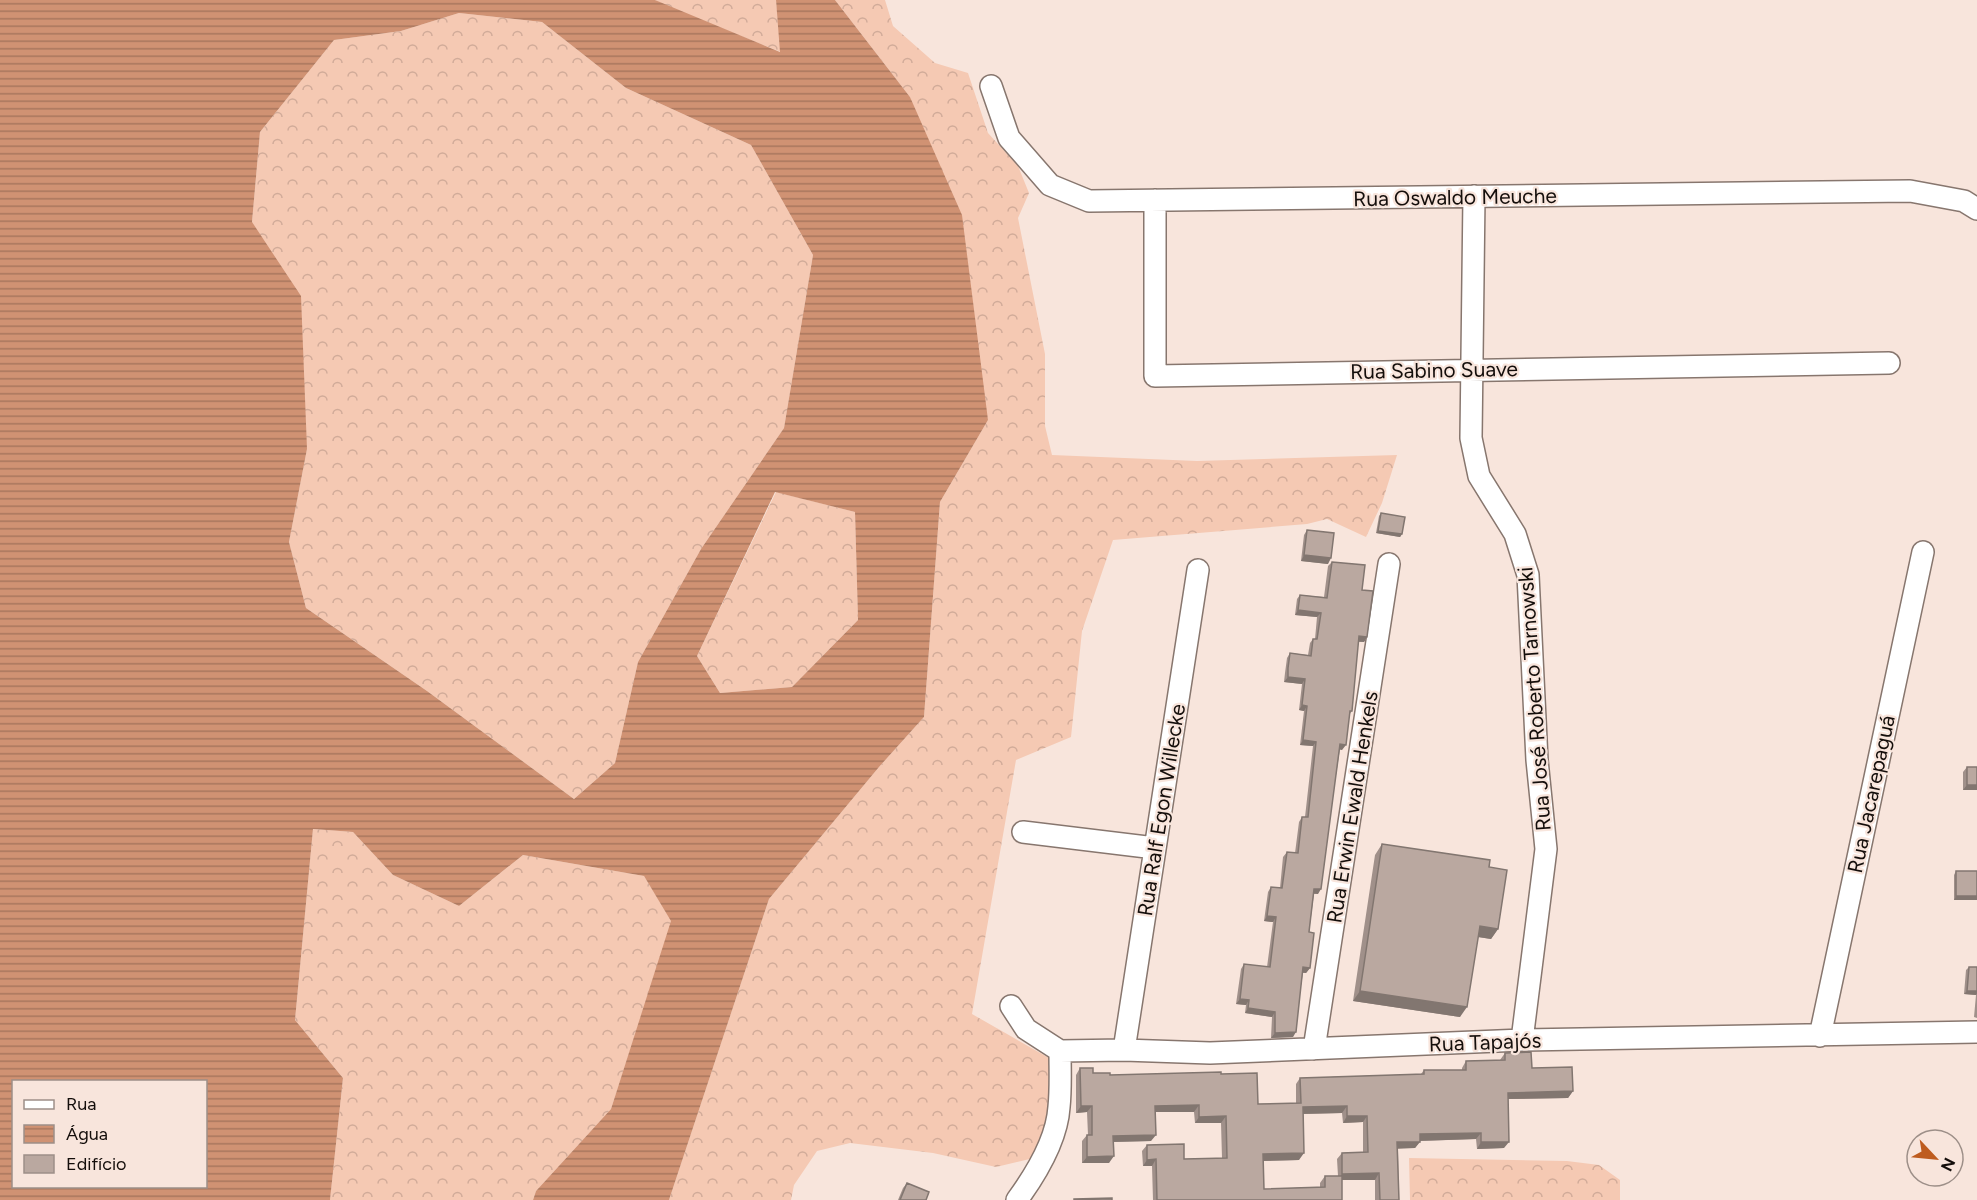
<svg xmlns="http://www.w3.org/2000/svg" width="1977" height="1200" viewBox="0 0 1977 1200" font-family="Figtree,sans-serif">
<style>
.forest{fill:url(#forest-crowns)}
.water{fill:url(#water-rules);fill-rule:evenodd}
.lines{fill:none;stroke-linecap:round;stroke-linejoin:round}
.minor-casing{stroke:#87766e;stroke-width:24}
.minor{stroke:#fff;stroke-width:21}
.wall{fill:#a0908a;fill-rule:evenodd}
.shaded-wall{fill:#827670}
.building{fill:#baa8a0;stroke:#827670;stroke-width:1.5}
.labels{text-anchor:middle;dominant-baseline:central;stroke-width:4.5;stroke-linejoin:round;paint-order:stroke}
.street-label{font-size:21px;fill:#140e0b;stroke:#f8e5dc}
</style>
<defs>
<pattern id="forest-crowns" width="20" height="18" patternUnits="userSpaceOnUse" patternTransform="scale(1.5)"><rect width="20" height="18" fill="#f5c9b3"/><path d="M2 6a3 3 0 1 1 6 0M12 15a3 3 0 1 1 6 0" fill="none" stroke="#d1ab99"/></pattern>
<pattern id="water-rules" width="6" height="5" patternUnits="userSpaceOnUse" patternTransform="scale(1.5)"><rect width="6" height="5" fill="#d09273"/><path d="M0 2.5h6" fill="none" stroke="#a8765d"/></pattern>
</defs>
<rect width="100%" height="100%" fill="#f8e5dc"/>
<path class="forest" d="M655,0H776L781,52L666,6Z
M835,0H885L893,26L935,63L968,73L988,133L1018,166L1029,193L1018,218L1045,354V426L1052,455L1197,461L1397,455L1382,503L1366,537L1327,519L1307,524L1113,540L1082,631L1071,737L1016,760L972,1014L1049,1058L1048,1134L1034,1158L996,1167L933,1153L850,1143L817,1151L794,1185L791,1200H669L769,899L879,767L924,717L940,502L988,420L910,97Z
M459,13L542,22L626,88L751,145L813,255L784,428L701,549L638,662L615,763L574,799L427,691L306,608L289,542L307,449L252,222L260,132L334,40L401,31Z
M776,492L855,512L858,620L792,687L720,693L697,656Z
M313,829L353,832L393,875L459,906L523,855L644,876L672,921L611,1109L536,1191L533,1200H330L343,1078L295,1020Z
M1409,1158L1567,1161L1599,1165L1620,1180V1200H1410Z"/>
<path class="water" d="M0,0H655L780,52L776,0H835L910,97L962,215L988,420L940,502L924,717L879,767L769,899L669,1200H533L536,1191L611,1109L671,921L644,876L523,855L459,906L393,875L353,832L313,829L295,1020L343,1078L330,1200H0ZM459,13L542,22L626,88L751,145L813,255L784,428L701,549L638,662L615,763L574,799L427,691L306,608L289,542L307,449L301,296L252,222L260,132L334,40L401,31ZM775,492L855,512L858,620L792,687L720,693L697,656ZM14,1082H206V1186H14Z"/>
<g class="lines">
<defs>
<path id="minor" d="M991,86L1009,138L1050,185L1089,201L1910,191L1964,201L1977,209
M1474,196L1471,438L1479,476L1515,534L1528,575L1537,760L1546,849L1522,1040
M1155,200V376L1889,363
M1023,832L1155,848
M1011,1006L1026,1029L1060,1051L1124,1050L1210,1053L1522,1040L1977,1032
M1820,1036L1923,552
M1314,1049L1389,564
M1124,1050L1198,570
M1017,1200C1036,1174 1057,1140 1059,1107C1061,1089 1060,1070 1060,1051"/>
</defs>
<use href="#minor" class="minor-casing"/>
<use href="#minor" class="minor"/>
</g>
<path class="wall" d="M1381,513L1402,534L1400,537L1376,533L1379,516Z
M1307,530L1328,564L1301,561L1304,535Z
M1332,562L1362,590L1367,637L1364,642H1358L1352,711L1349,715L1342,750L1340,749L1318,894H1314L1309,932L1310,968L1306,973H1303L1293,1037L1271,1038L1272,1017L1245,1013L1246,1005L1236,1004L1241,969L1244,964L1267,967L1273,922L1264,921L1268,892L1271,887L1280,888L1283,857L1287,852L1295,853L1299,822L1302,817H1305L1313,746L1300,745L1304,711L1299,710L1302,684L1284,682L1285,673L1287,658L1290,653L1308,655L1310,643L1313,639H1315L1317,617L1295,615L1297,599L1300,595L1324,597L1328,566Z
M1967,767L1977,790H1963V772Z
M1382,844L1489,867L1498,929L1491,939L1478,937L1460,1017L1353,1001L1375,855Z
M1956,871L1977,900H1954V875Z
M1969,967H1977V1018L1974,1017L1976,995L1964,994L1966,970Z
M1505,1053L1573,1091L1568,1098L1508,1099L1504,1148L1477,1149L1476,1139L1420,1141L1415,1148H1398L1399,1200H1375V1180H1342V1200H1153L1152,1166H1143L1142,1151L1147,1145L1184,1159L1222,1158L1221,1123H1195L1194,1112H1155L1151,1141L1113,1142L1109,1163H1082V1141L1087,1135H1088L1087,1112L1076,1113V1075L1080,1068L1093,1073L1110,1075L1221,1074L1258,1104H1296V1084L1300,1078L1421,1074L1424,1070H1462V1068L1466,1061L1500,1060ZM1342,1113L1343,1123L1363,1122V1152L1342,1153L1337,1159L1338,1176H1325L1320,1183V1187L1264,1189V1161L1299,1160L1303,1114Z
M907,1183L926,1200H898L903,1188Z"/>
<path class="shaded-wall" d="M1378,531L1402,534L1400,537L1376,533Z
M1304,555L1331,558L1328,564L1301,561Z
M1298,610L1321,613L1317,617L1295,615Z
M1359,636L1367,637L1364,642L1355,641Z
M1288,677L1305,679L1302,684L1284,682Z
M1302,705L1307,706L1304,711L1299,710Z
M1303,740L1316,742L1313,746L1300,745Z
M1340,744L1346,745L1342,750L1337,749Z
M1967,785H1977V790H1963Z
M1314,889H1321L1318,894L1311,893Z
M1956,896H1977V900H1954Z
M1267,916L1276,917L1273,922L1264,921Z
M1480,926L1498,929L1491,939L1472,936Z
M1303,967L1310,968L1306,973L1300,972Z
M1360,991L1467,1007L1460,1017L1353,1001Z
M1967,991H1977V994L1976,995L1964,994Z
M1240,999L1249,1000L1246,1005L1236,1004Z
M1248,1008L1275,1012L1272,1017L1245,1013Z
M1296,1032L1293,1037L1271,1038L1275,1033Z
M1573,1091L1568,1098L1504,1099L1508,1093Z
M1199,1105L1194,1112H1151L1155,1106Z
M1081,1106H1092L1087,1112L1076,1113Z
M1347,1106L1342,1113L1298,1114L1303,1107Z
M1226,1116L1221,1123H1195L1199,1117Z
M1347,1116H1367L1363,1122L1343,1123Z
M1481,1133L1476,1139L1415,1141L1420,1134Z
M1156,1135L1151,1141L1109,1142L1113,1136Z
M1397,1142H1420L1415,1148L1393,1149Z
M1481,1142H1509L1504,1148L1477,1149Z
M1304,1153L1299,1160L1259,1161L1263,1154Z
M1114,1156L1109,1163H1082L1087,1157Z
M1156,1159L1152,1166H1143L1147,1160Z
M1379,1173L1375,1180H1338L1342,1174Z"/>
<path class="building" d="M1381,513L1405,517L1402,534L1378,531Z
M1307,530L1334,533L1331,558L1304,555Z
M1332,562L1365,565L1362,590L1373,591L1367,637L1359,636L1352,711H1350L1346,745L1340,744L1321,889H1314L1309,932L1314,933L1310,968L1303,967L1296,1032L1275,1033V1012L1248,1008L1249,1000L1240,999L1244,964L1270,967L1276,917L1267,916L1271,887L1282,888L1287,852L1298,853L1302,817H1308L1316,742L1303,740L1307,706L1302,705L1305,679L1288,677V668L1290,653L1311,656L1313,639H1317L1321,613L1298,610L1300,595L1327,598Z
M1967,767H1977V785H1967Z
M1382,844L1490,860L1489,867L1507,870L1498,929L1480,926L1467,1007L1360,991Z
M1956,871H1977V896H1956Z
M1969,967H1977V991H1967Z
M1531,1052L1532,1068L1572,1067L1573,1091L1508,1093L1509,1142H1481V1133L1420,1134V1142H1397L1399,1200H1380L1379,1173L1342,1174V1153L1368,1152L1367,1116H1347V1106L1303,1107L1304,1153L1263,1154L1264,1189L1325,1187V1176H1342V1200H1157L1156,1159L1147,1160V1145L1184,1144V1159L1227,1158L1226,1116L1199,1117V1105L1155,1106L1156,1135L1113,1136L1114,1156L1087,1157V1135H1092V1106H1081L1080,1068H1093V1073H1110V1075L1221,1072V1074L1257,1073L1258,1104L1301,1103L1300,1078L1424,1074V1070H1466V1061L1505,1060V1053Z
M907,1183L929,1192L926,1200H900Z
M1112,1198V1200H1074V1199Z"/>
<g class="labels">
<g class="street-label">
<text transform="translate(1455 197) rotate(-1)">Rua Oswaldo Meuche</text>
<text transform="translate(1434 370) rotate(-1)">Rua Sabino Suave</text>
<text transform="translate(1534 699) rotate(-94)">Rua José Roberto Tarnowski</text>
<text transform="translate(1871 794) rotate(-78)">Rua Jacarepaguá</text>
<text transform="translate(1352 807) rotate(-81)">Rua Erwin Ewald Henkels</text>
<text transform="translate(1161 810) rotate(-81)">Rua Ralf Egon Willecke</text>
<text transform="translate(1485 1042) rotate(-2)">Rua Tapajós</text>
</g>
</g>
<rect x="12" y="1080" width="195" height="108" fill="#f8e5dc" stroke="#9d8f88" stroke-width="1.5"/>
<rect x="24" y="1100" width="30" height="9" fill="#ffffff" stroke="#9d8f88" stroke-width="1.5"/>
<text x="66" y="1110" font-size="18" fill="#140e0b">Rua</text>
<rect x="24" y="1125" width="30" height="18" fill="url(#water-rules)" stroke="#9d8f88" stroke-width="1.5"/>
<text x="66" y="1140" font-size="18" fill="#140e0b">Água</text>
<rect x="24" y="1155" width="30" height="18" fill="#baa8a0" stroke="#9d8f88" stroke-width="1.5"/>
<text x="66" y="1170" font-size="18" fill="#140e0b">Edifício</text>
<g transform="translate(1935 1158) rotate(116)"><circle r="28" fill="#f8e5dc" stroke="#9d8f88" stroke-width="1.5"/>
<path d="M0-4.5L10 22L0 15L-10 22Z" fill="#be5c1f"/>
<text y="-9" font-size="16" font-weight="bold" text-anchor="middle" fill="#140e0b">N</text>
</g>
</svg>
